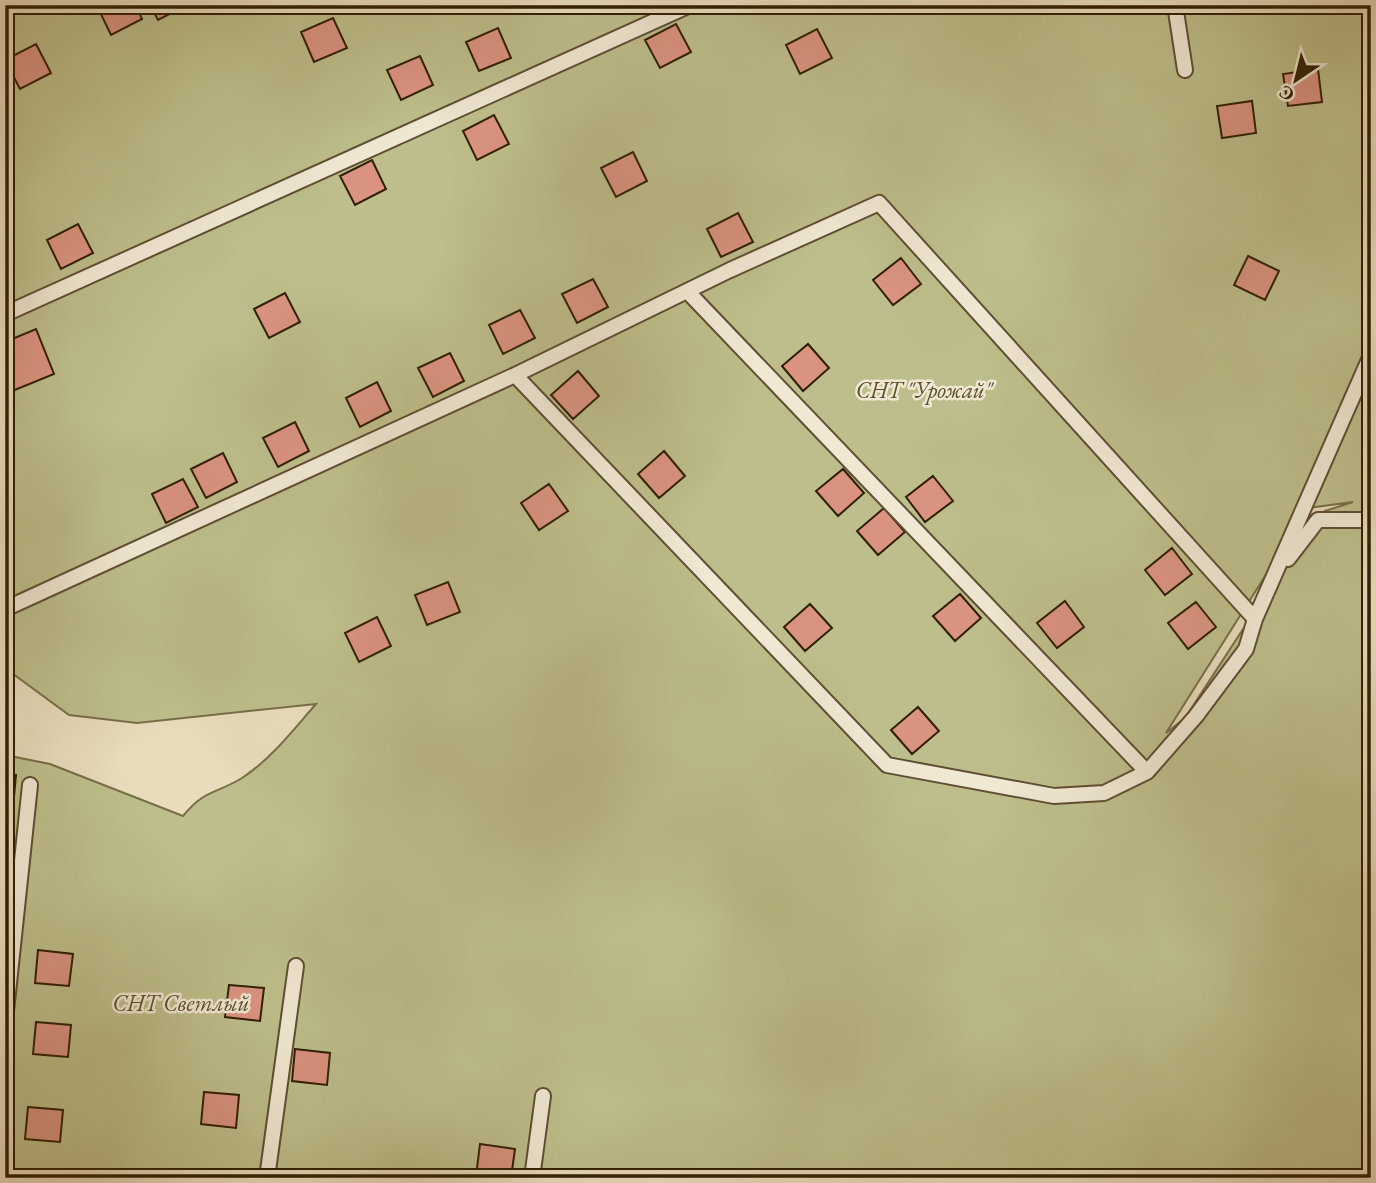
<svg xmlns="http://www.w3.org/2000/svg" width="1376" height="1183" viewBox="0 0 1376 1183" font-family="'EB Garamond',serif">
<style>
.green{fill:#bdbe8b;stroke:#776e48;stroke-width:2;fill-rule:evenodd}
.building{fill:#da9380;stroke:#311f04;stroke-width:2}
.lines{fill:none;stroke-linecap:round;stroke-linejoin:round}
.service-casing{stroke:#5f4e32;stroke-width:18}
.service{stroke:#f0e8d3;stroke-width:14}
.labels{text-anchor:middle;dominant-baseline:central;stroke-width:5;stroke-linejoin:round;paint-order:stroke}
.park-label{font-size:23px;font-style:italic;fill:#5b4f2c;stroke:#f0e8d3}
</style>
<rect width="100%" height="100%" fill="#e8dcbb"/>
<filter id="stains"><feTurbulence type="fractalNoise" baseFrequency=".00286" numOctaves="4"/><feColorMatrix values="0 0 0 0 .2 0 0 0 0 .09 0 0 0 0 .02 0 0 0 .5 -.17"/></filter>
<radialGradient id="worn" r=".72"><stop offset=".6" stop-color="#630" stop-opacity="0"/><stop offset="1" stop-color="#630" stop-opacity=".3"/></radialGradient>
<path class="green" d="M5,5H1371V1178H5V755L50,764L183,816C205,789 216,794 242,778C271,759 293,730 316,704L137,723L69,715L5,668ZM1353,502L1325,511L1307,523L1258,595L1247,623L1185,718L1166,733L1308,508Z"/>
<path class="building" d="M136,5L142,19L111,35L97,6Z
M150,5H187L158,20Z
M333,18L347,48L314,62L301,32Z
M676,24L691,52L660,68L645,40Z
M498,28L511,58L479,71L466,42Z
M817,29L832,58L800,74L786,45Z
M36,44L51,73L20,89L5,60Z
M420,56L433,85L401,100L387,70Z
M1318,69L1322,102L1288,106L1283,74Z
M1252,101L1256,133L1222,138L1217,106Z
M494,115L509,144L477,160L463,131Z
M633,152L647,181L616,197L601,168Z
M372,160L386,189L355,205L340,176Z
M738,213L753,242L721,257L707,229Z
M78,224L93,253L61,269L47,240Z
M1248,256L1279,271L1265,300L1234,285Z
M901,258L921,284L893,305L873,280Z
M593,279L608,307L577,323L562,294Z
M285,293L300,322L269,338L254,309Z
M520,310L535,338L503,354L489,325Z
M36,329L54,374L5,394V342Z
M808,344L829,368L803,391L782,366Z
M450,353L464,381L433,397L418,368Z
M578,371L599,396L573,419L551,395Z
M377,382L391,411L360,427L346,398Z
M295,422L309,451L278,467L263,438Z
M664,451L685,476L659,498L638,474Z
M223,453L237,482L206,498L191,469Z
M843,469L864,493L838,516L816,491Z
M933,476L953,501L925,522L906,497Z
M183,479L198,507L166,523L152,494Z
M549,484L568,511L539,530L521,503Z
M884,508L905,532L878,555L857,531Z
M1172,548L1192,574L1165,595L1145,570Z
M448,582L460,612L427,625L415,595Z
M960,594L981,618L955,641L933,616Z
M1065,601L1084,627L1057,648L1037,623Z
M1196,602L1216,627L1188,649L1168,623Z
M810,604L832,628L805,651L784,627Z
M377,617L391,646L359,662L345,633Z
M918,707L939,731L912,754L891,730Z
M5,774L16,775L13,808L5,807Z
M38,950L73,954L69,986L35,983Z
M229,985L264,988L260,1021L225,1017Z
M36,1022L71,1025L68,1057L33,1054Z
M295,1049L330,1053L327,1085L292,1081Z
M204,1092L239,1095L236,1128L201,1124Z
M28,1107L63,1110L60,1142L25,1139Z
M480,1144L515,1149L511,1178L476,1176Z"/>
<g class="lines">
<defs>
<path id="service" d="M1175,5L1185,70
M5,314L690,5
M515,375L887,765L1054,796L1104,793L1147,772L687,291
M1288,559L1318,520H1371
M5,609L515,375L730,270L879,203L1255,619L1246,649L1196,716L1147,772
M1255,619L1371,355
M5,1021L30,785
M267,1178L296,966
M532,1178L543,1096"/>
</defs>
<use href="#service" class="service-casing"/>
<use href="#service" class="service"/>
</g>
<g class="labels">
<g class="park-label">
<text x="924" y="390">СНТ "Урожай"</text>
<text x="181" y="1003">СНТ Светлый</text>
</g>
</g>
<rect width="1376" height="1183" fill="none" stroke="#e8dcbb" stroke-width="28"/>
<rect x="7" y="7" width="1362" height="1169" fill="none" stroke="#311f04" stroke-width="3.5"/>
<rect x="14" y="14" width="1348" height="1155" fill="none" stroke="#311f04" stroke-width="2"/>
<g transform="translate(1296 80) rotate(215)" stroke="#f0e8d3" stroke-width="5" paint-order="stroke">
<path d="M0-5L12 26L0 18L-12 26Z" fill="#311f04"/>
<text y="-10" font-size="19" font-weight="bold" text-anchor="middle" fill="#311f04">С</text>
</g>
<rect width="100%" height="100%" filter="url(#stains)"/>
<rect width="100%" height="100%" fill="url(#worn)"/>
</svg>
